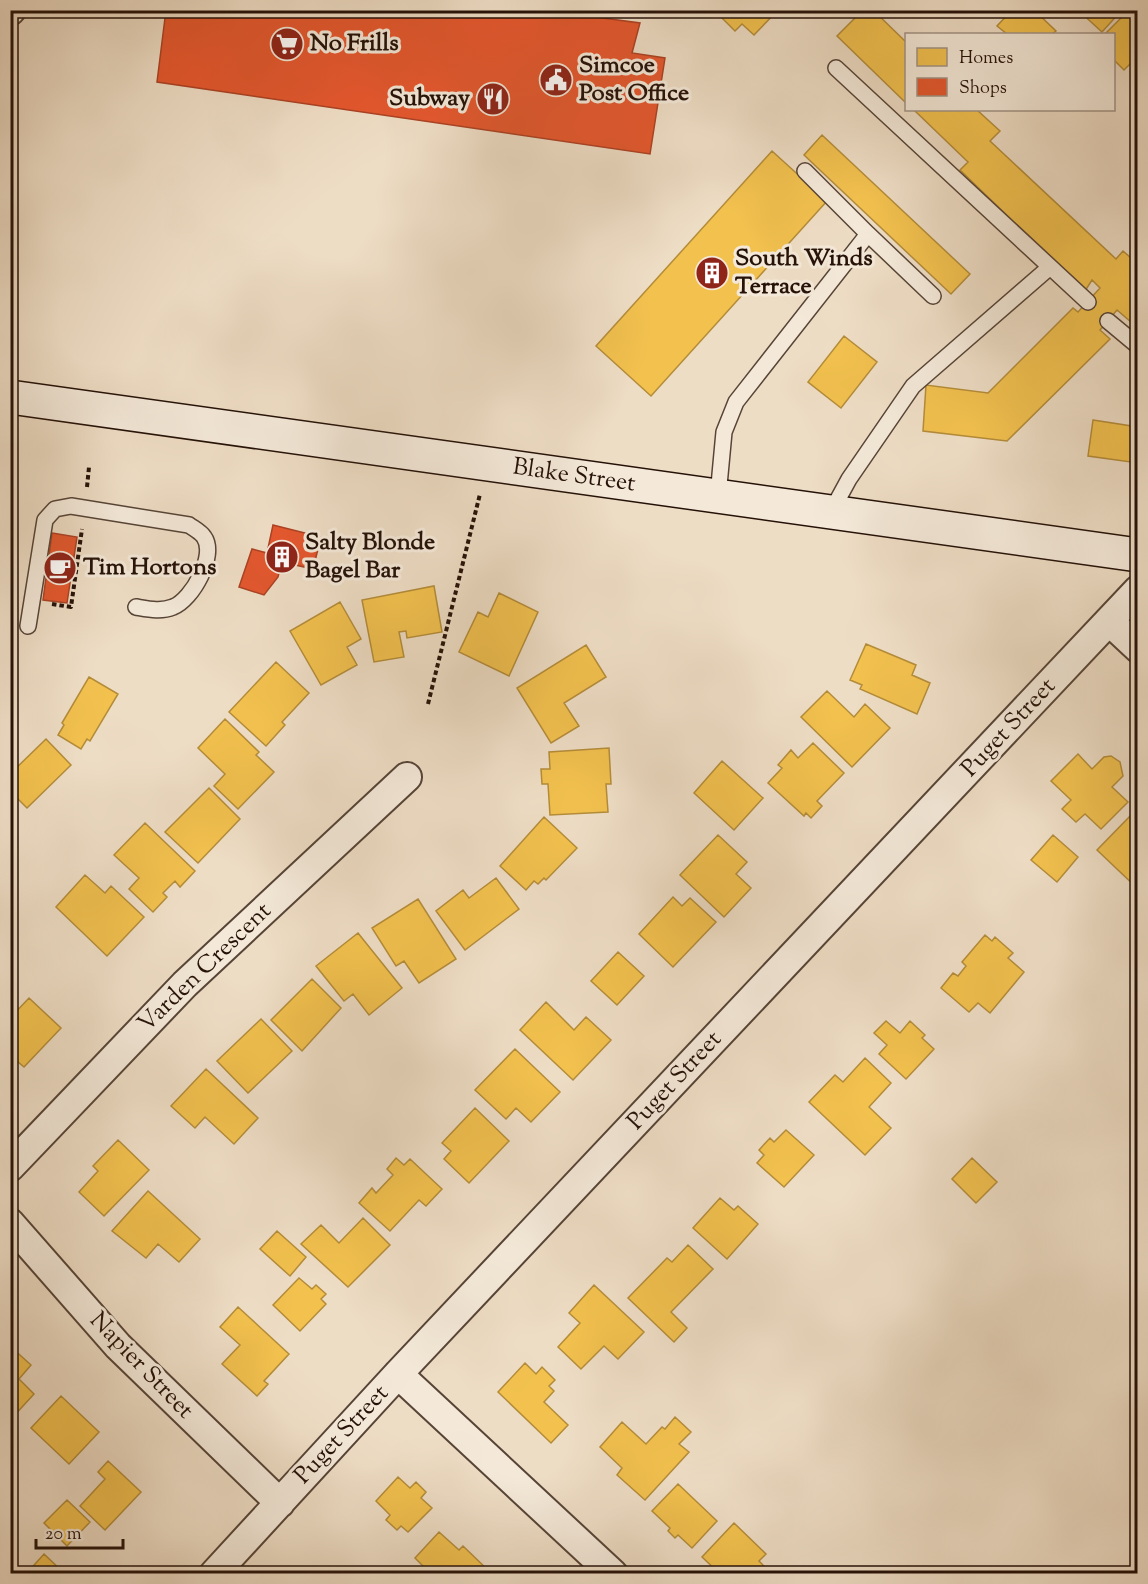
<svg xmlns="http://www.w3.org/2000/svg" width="1148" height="1584" viewBox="0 0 1148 1584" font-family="'Sorts Mill Goudy',serif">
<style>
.homes{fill:#f2c14e;stroke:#b48c39;stroke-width:1.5}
.shops{fill:#e4572e;stroke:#ab4223;stroke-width:1.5}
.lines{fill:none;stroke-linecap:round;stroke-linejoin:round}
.service-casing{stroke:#574437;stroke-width:18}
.minor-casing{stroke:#574437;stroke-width:32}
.secondary-casing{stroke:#251108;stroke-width:36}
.path{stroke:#251108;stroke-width:4;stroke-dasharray:4.5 3;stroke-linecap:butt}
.service{stroke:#f4e9d9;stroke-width:15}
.minor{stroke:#f4e9d9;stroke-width:28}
.secondary{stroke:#f4e9d9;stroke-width:33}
.labels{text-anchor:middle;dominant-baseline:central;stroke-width:6;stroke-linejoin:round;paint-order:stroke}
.poi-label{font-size:24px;font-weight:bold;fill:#251108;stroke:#f4e9d9;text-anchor:start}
.street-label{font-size:24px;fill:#251108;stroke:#f4e9d9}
</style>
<rect width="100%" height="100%" fill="#eeddc5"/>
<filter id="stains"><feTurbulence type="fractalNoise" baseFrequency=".00333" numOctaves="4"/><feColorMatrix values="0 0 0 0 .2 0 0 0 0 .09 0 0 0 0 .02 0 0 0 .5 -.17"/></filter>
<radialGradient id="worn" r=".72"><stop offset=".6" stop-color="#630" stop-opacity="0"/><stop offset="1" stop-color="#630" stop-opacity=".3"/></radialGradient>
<path class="homes" d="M714,10H778L754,35L742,24L735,31Z
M863,10H873L906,42V103L837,36Z
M1012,10H1034L1056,31L1052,34H1007L997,26Z
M1078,10H1122L1102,32Z
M1129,10H1138V56L1124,70L1114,60V34H1105Z
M914,110H977L1000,131L990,141L1116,259L1123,251L1138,264V328L1117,310L1100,330L1110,339L1007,441L923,431L926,385L988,393L1073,308L1078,312L1100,288L1092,280L1085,291L960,170L968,162Z
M822,135L970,274L951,294L804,155Z
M772,151L827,201L651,396L596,346Z
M844,336L877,362L841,408L808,382Z
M1093,420L1138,427V463L1088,456Z
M434,586L442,632L407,638L406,631L399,632L404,657L374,662L362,600Z
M499,593L538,612L509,676L459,652L478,612L488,617Z
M340,602L361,639L347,647L357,665L321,685L290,631Z
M866,644L916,665L912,675L930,683L917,714L860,689L862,685L850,680Z
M586,645L606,677L564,703L579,726L551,743L517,688Z
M276,662L309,693L282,722L285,725L266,746L229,712Z
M89,677L118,694L90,741L87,739L81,749L58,735L64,725L62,723Z
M827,691L854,717L865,704L890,728L852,767L801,717Z
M225,719L259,752L256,755L274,772L238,809L214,786L225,774L198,748Z
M46,739L71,765L27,808L10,791V774Z
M813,743L844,773L817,801L822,806L811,818L806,813L804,816L768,783L782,768L778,765L791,750L798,758Z
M609,748L611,784H606L608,812L550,815L548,784H542L541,769H550L549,752Z
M1078,754L1092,769L1104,757L1111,756L1120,762L1123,776L1112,787L1128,802L1101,829L1085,814L1076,822L1062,809L1071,800L1051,781Z
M722,761L763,798L734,830L694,793Z
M209,788L240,819L198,863L165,832Z
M1136,810L1138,811V889L1097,850Z
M544,817L577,848L546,880L544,878L538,884L534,881L526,890L500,866Z
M145,823L195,871L180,887L175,881L163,893L167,897L153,912L129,889L139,878L114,855Z
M718,835L747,862L736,874L751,888L724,917L680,875Z
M1053,835L1078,857L1057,882L1031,860Z
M85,875L105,893L111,886L144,917L107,956L56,907Z
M496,878L519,909L465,950L436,911L463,890L469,898Z
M673,897L682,906L690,898L716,922L673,967L639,934Z
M418,899L456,959L419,983L404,961L396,966L372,928Z
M358,933L402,988L369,1015L353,994L344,1001L316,966Z
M985,935L992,941L995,937L1013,953L1008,958L1024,972L990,1013L978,1003L969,1012L941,988L953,973L958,976L966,966L962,962Z
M618,952L644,976L617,1005L591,981Z
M312,979L341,1008L302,1051L271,1020Z
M29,998L61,1028L24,1067L18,1062L10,1070V1018Z
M546,1002L574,1030L586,1017L611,1040L573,1080L520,1030Z
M261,1019L292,1051L248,1093L217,1061Z
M886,1021L900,1033L910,1021L925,1035L922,1038L934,1049L906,1079L879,1054L887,1045L874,1033Z
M515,1049L560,1092L531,1122L516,1108L506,1119L475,1090Z
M865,1058L891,1083L869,1107L891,1128L865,1155L809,1102L835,1075L843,1082Z
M206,1069L258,1118L234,1144L205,1117L195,1128L171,1106Z
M475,1108L509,1141L469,1183L444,1159L451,1151L442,1143Z
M786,1130L814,1155L784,1187L757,1163L764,1155L759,1150L770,1138L774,1142Z
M118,1140L149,1170L104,1216L79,1192L98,1171L93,1166Z
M396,1158L404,1165L410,1159L442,1189L426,1206L419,1200L390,1231L359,1203L372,1188L376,1193L393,1175L387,1169Z
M972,1158L997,1182L976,1203L952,1179Z
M148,1191L200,1239L179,1262L158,1244L146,1258L112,1231Z
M720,1198L734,1210L738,1206L758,1224L727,1259L693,1228Z
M363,1218L390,1245L348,1287L301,1244L321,1225L339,1243Z
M277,1231L306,1257L290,1276L260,1249Z
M688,1245L713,1269L671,1312L687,1328L674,1342L628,1298L667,1258L672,1262Z
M299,1278L312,1289L316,1285L326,1294L321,1299L326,1304L300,1331L273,1305Z
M594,1285L644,1332L618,1359L604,1346L581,1369L558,1347L580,1323L569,1313Z
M238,1307L289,1354L264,1381L268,1384L257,1396L222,1364L240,1345L220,1327Z
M10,1346L31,1365L19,1379L34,1394L11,1419Z
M525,1363L536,1374L542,1367L555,1380L549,1386L554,1391L544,1402L568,1425L551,1443L498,1392Z
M61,1396L99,1432L69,1464L31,1428Z
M675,1417L691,1432L679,1444L689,1452L645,1500L617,1475L622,1468L600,1447L622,1422L646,1444L662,1427L665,1429Z
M108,1461L141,1492L105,1530L80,1506L105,1479L98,1472Z
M398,1477L410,1488L416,1482L426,1492L421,1498L432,1508L408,1532L401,1526L397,1530L386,1520L390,1515L376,1501Z
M678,1484L717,1521L692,1548L678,1535L675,1538L668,1531L670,1528L652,1511Z
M67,1500L90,1522L67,1546L44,1523Z
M734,1523L766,1554L759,1561L767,1569L763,1574H720L702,1557Z
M439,1532L459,1550L463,1546L492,1574H431L415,1558Z
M44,1554L65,1574H26Z"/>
<path class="shops" d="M166,10H542L640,23L632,53L665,58L650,154L157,82Z
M273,525L321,537L313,569L282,562L278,577L264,595L239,587L252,549L267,553Z
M52,533L77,537L67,603L43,600Z"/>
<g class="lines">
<defs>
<path id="service" d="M836,68L1088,302
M805,171L868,234
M1108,321L1138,346
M718,496L724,432L736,402L868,234L933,296
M831,512L849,479L913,386L1050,267
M28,626L45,520L55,509L71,506L189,525C193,528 201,532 204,537C217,555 192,600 173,607C161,612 148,609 136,607"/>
<path id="minor" d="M10,11L11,10
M1109,621L1138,648
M10,1167L185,984L407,777
M10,1223L118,1346L280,1503
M398,1374L613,1574
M214,1574L398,1374L1138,590"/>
<path id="secondary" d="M10,397L1138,555"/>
</defs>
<use href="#service" class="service-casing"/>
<use href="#minor" class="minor-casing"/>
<use href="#secondary" class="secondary-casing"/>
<path class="path" d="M87,487L89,467
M52,604L71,607L82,529
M428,704L480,494"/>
<use href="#service" class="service"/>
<use href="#minor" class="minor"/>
<use href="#secondary" class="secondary"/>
</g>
<defs>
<symbol id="supermarket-disc" viewBox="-11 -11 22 22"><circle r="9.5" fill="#8f2418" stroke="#f4e9d9"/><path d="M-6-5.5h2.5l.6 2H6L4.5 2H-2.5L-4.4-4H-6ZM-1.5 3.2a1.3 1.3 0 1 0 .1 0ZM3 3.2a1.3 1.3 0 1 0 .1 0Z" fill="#fff"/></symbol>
<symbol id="civic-disc" viewBox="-11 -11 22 22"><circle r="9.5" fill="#8f2418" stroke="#f4e9d9"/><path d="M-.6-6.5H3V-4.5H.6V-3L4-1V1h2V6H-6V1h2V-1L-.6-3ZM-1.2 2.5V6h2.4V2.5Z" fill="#fff"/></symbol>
<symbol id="restaurant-disc" viewBox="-11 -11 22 22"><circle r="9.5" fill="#8f2418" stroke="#f4e9d9"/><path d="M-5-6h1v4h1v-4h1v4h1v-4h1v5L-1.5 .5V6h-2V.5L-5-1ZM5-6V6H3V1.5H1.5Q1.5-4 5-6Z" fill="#fff"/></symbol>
<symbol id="building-disc" viewBox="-11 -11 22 22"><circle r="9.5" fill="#8f2418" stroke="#f4e9d9"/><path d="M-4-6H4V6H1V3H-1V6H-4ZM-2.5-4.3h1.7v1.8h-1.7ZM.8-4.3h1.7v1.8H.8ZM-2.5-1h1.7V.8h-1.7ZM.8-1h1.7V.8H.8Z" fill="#fff"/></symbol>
<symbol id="cafe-disc" viewBox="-11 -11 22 22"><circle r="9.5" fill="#8f2418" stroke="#f4e9d9"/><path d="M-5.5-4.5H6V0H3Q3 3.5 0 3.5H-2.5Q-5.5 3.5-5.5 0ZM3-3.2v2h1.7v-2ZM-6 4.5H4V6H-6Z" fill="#fff"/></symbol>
</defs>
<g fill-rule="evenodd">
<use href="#supermarket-disc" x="268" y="25" width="38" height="38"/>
<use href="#civic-disc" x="537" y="61" width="38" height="38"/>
<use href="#restaurant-disc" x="474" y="80" width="38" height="38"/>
<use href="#building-disc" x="693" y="254" width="38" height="38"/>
<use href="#building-disc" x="263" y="538" width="38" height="38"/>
<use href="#cafe-disc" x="41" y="549" width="38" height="38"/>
</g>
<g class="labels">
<g class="poi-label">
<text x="310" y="44">No Frills</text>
<text x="579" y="66">Simcoe<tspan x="579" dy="28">Post Office</tspan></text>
<text x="470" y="99" text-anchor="end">Subway</text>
<text x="735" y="259">South Winds<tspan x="735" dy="28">Terrace</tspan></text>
<text x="305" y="543">Salty Blonde<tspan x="305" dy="28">Bagel Bar</tspan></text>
<text x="83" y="568">Tim Hortons</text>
</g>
<g class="street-label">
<text transform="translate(574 476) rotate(8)">Blake Street</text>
<text transform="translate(1009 728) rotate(-47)">Puget Street</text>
<text transform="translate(205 968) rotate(-44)">Varden Crescent</text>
<text transform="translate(675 1081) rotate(-47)">Puget Street</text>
<text transform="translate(141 1366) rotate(46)">Napier Street</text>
<text transform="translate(342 1435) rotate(-47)">Puget Street</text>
</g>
</g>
<rect width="1148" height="1584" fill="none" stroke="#eeddc5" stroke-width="36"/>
<rect x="12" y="12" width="1124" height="1560" fill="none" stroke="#251108" stroke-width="3"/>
<rect x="18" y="18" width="1112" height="1548" fill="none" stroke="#251108" stroke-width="1.5"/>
<rect x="905" y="33" width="210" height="78" fill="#f4e9d9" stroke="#a19385" stroke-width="1.5"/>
<rect x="917" y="48" width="30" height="18" fill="#f2c14e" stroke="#a19385" stroke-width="1.5"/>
<text x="959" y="63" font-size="18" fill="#251108">Homes</text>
<rect x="917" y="78" width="30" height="18" fill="#e4572e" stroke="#a19385" stroke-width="1.5"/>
<text x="959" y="93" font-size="18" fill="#251108">Shops</text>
<path d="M36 1539v9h87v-9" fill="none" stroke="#251108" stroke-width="3"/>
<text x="45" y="1539" font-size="18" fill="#251108" stroke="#f4e9d9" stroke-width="4.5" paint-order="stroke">20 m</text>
<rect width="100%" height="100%" filter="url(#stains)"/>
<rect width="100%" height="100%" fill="url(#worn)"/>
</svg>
